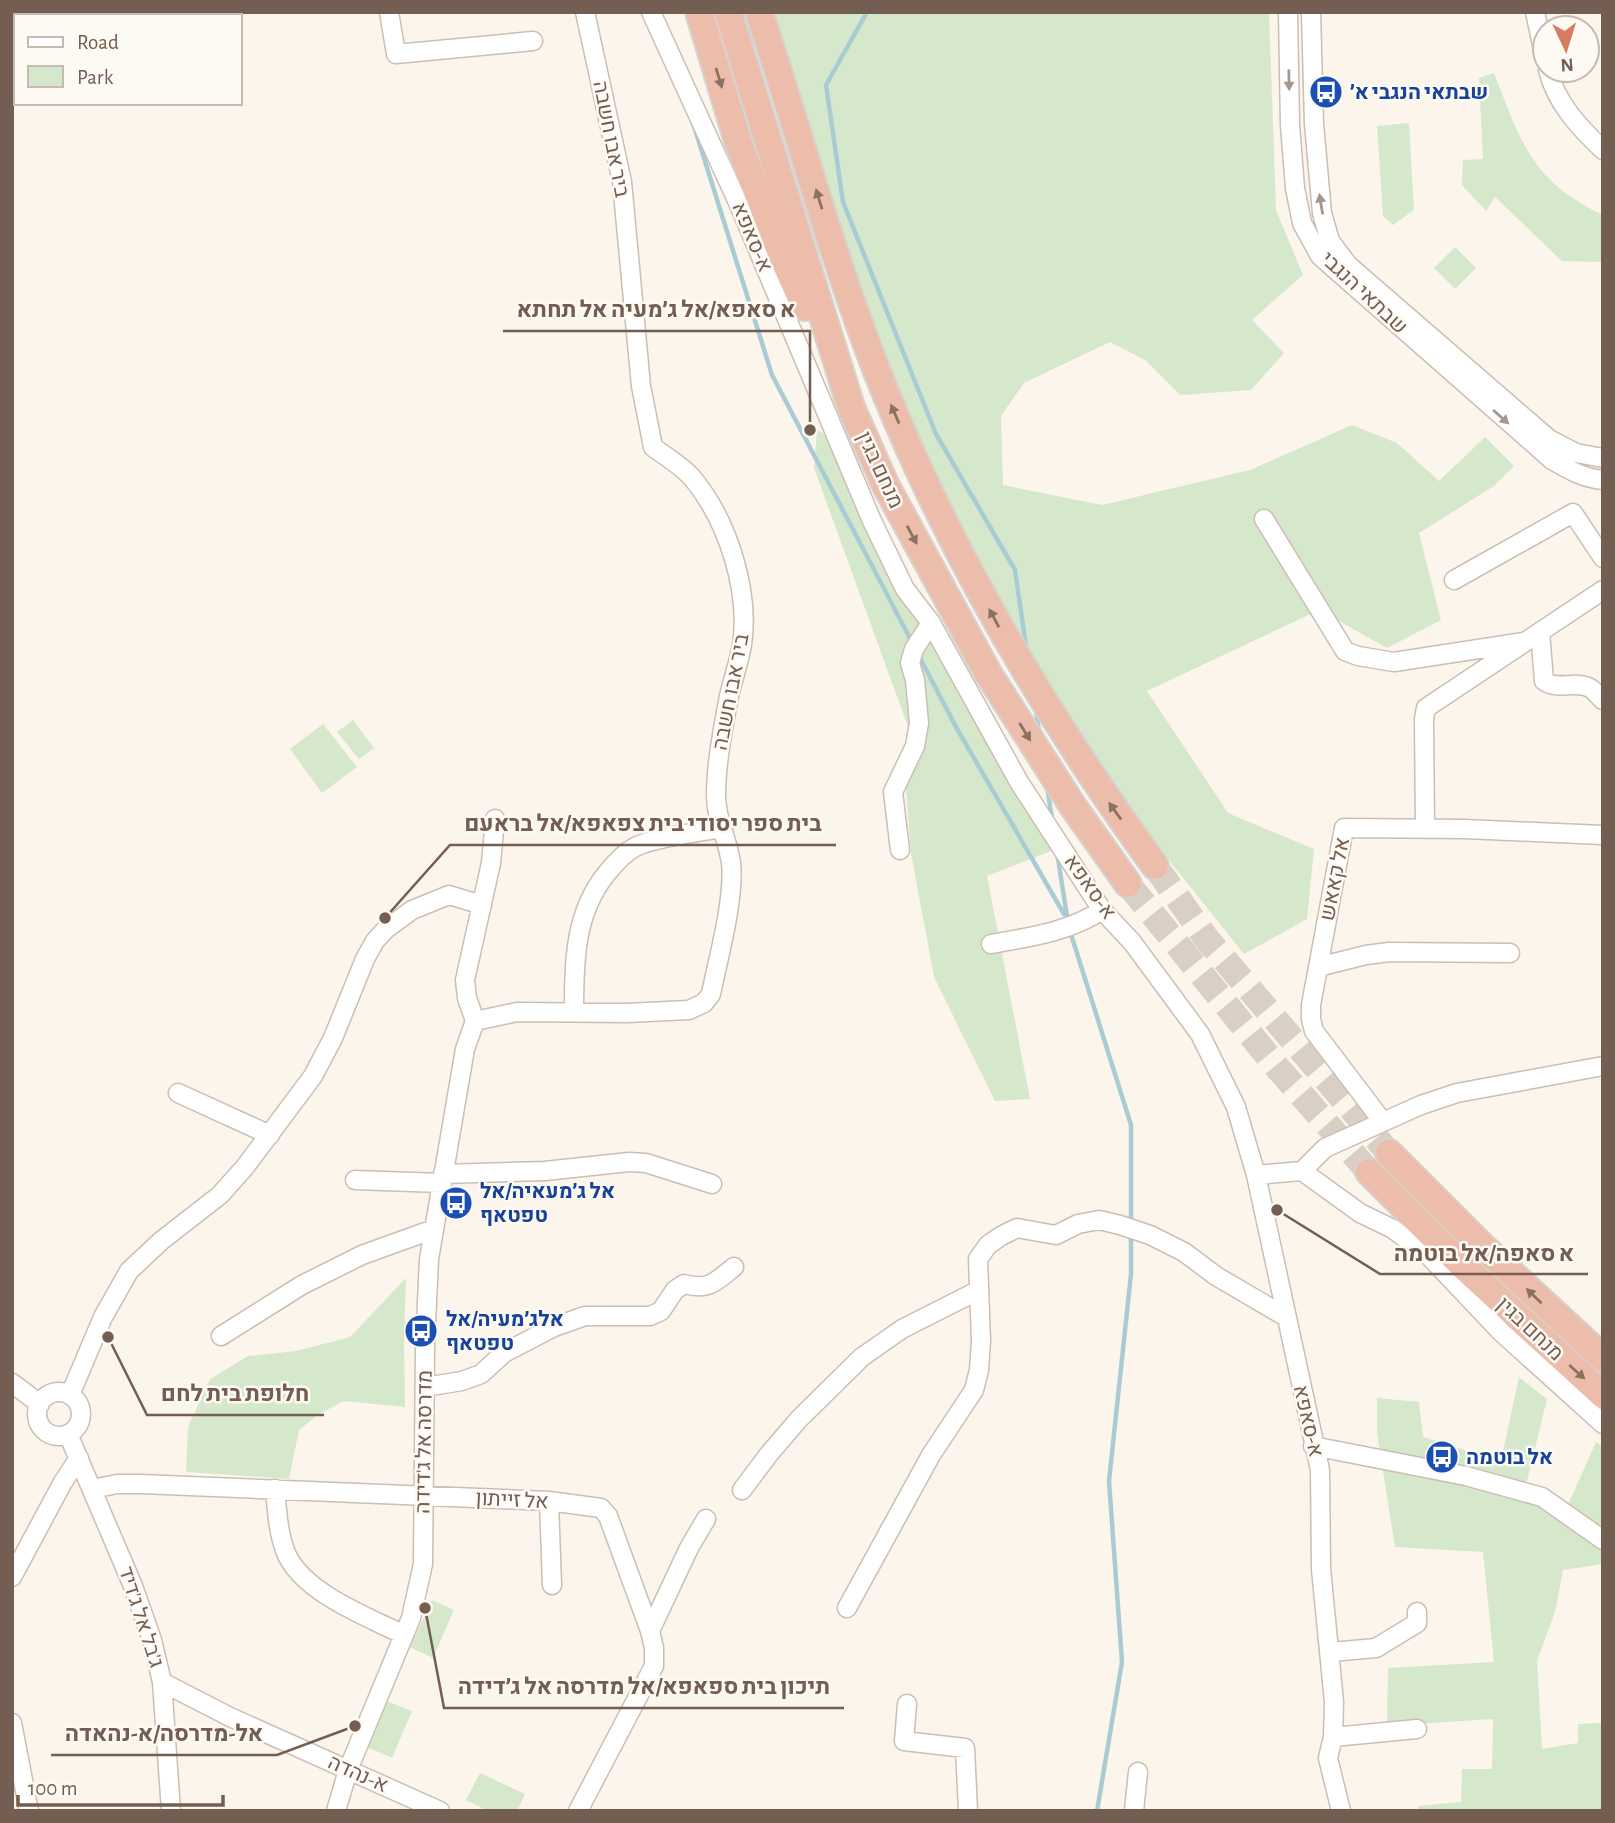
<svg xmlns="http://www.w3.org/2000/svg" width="1615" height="1823" viewBox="0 0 1615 1823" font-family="'Alegreya Sans',Heebo,sans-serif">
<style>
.green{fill:#d6e8cb}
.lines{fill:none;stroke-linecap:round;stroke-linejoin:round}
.stream{stroke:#a9ccd4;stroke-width:4.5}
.highway-tunnel{stroke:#d9cfc5;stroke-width:26;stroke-dasharray:26 13;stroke-linecap:butt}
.minor-casing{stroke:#ccbeb3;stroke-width:21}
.highway-casing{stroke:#d8d2ce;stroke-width:30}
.minor{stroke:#fff;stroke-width:18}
.highway{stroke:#edbdab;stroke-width:26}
.oneway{fill:#8c7163}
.oneway2{fill:#a5968e}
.labels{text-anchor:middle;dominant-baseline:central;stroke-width:5;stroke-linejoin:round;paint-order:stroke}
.transit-label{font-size:21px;font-weight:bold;fill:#164399;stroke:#fdf9f3;text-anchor:start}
.street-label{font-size:21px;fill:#745e51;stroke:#fdf9f3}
.leader{fill:none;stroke:#745e51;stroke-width:2.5}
.callout-dot{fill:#745e51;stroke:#fdf9f3;stroke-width:2.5}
.callout-label{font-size:23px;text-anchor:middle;font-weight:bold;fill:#745e51;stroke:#fdf9f3;stroke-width:5;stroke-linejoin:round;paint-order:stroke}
</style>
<rect width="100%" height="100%" fill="#fbf5ec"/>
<path class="green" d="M756,12H1269L1276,210L1303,275L1252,320L1284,353L1251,390L1180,395L1145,360L1110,342L1024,383L1001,416L1003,485L1102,505L1250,470L1352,425L1397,443L1439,481L1485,437L1514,466L1494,486L1419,533L1441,620L1387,648L1319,610L1147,691L1228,813L1314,849L1307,919L1244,954L1141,825L1014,628L928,474Z
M1494,73C1521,143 1532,181 1603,215V262L1562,261L1495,197L1486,211L1462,185L1463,160L1483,159L1479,78Z
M1409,123L1414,210L1393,225L1383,216L1377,126Z
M1455,247L1476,268L1455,289L1434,268Z
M817,429L829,437L894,577L1006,777L1054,850L987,876L1030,1099L995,1101L934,977L911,853L906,789L911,735L814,468Z
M353,720L374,748L359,759L337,732Z
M323,724L357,767L322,793L290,749Z
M406,1278L404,1339L405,1407L344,1401L319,1414L299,1430L289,1479L186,1472L188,1427L210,1379L248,1356L296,1351L350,1337Z
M1519,1377L1547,1399L1523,1497L1567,1507L1596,1442L1603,1447V1564L1563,1570L1555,1612L1537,1661L1542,1749L1578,1743V1724L1603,1723V1811H1418V1806L1461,1802L1462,1769H1492L1493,1719L1387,1726L1388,1668L1494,1662L1483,1552L1395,1547L1377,1433V1398L1419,1402L1423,1437L1501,1461Z
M432,1600L454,1610L433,1658L410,1647Z
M384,1700L412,1711L392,1758L365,1746Z
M480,1773L525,1794L517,1811H488L466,1800Z"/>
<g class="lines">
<path class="stream" d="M867,12L826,85L843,202L936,434L1015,570L1027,653
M693,123L772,375L912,642
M919,656L956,727L1064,914
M1036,710L1039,732
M1047,786L1052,819
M1057,852L1068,923
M1070,931L1131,1125V1225
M1097,1811L1122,1662L1109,1481L1131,1274V1233"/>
<path class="highway-tunnel" d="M1155,866L1206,938L1389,1153
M1128,884L1276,1066L1369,1172"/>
<defs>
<path id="minor" d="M389,12L396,54L533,41
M651,12L740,207L872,521L905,589L931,623L1019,782L1102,910L1132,942L1200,1034L1236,1107L1256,1175L1320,1470L1321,1569L1334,1702L1333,1737L1328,1758L1341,1811
M1288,12L1290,125L1295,188L1302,223L1320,256L1552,460C1569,470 1583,478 1603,480
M1311,12L1314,124L1322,213L1330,241L1348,265L1549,439L1576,453L1603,458
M1535,12L1545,59
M1548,70C1556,103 1579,127 1603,150
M1264,519L1345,651L1358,656L1394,662L1524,642
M1454,580L1573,513L1603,558
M1540,632L1544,681C1558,691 1575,680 1590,688C1594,690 1599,697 1603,700
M1425,829L1424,719L1426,708L1603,590
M900,850L893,792L915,746L919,723L915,680L910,663L914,649L931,623
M991,944C1030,937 1069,932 1102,910
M1318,967L1366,955L1389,952L1510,953
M574,1012C574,963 574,913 607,873C615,863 624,853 635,847C656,837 697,833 720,828
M475,1021L517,1012L627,1013L689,1010L704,1003L711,994C718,959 735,898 731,863C728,840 716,820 716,796C716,763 723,729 729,696C733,679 739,662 742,645C750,591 728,522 694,480C684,467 666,457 653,447L641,386L622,182L585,12
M475,1021L467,998L465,980L491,863L495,819
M178,1093L270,1135
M1383,1122L1314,1031L1311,1019V1005L1344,828L1465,829L1603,835
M1302,1171L1360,1213L1393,1229L1429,1256L1501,1332L1603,1424
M443,1174L545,1171L629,1162L646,1163L712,1184
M1256,1175L1302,1171L1325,1148L1421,1105L1457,1093L1603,1066
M355,1180L441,1183
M221,1336L302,1285L362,1255L434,1229
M12,1383L40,1404
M425,1387L462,1381L481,1374L504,1353L554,1327L585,1316H650L661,1311L675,1290L684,1284C709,1291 715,1282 734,1267
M37 1414a22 22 0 1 1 44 0a22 22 0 1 1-44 0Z
M70,1395L103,1317L129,1271L161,1241L220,1195L245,1167L313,1076L333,1038L365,959L375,941L386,929L412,910L449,895L482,905
M68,1434L133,1586L152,1640L162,1682L171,1811
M1313,1446L1466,1476L1542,1497L1603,1540
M92,1489L117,1484H141L549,1501L601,1508L608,1516L650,1631L654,1648V1666L578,1811
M275,1489C277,1510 278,1533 286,1553C303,1593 368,1617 404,1635
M742,1490L769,1454L799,1419L862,1357L902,1329L979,1290
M549,1501L552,1585
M12,1577L63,1482L79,1458
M847,1608L931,1455L974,1390L979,1370L981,1341L978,1259L988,1245L1001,1236L1017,1228L1056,1235L1078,1224L1099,1220L1120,1225L1150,1235L1184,1252L1216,1276L1286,1317
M650,1631L689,1548L706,1519
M1331,1652L1376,1648L1417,1623V1612
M162,1682L230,1717L440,1811
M907,1704L904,1741L965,1748L968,1811
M12,1723L29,1811
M1333,1737L1417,1729
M336,1811L348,1770L411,1618L423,1564L425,1345L429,1259L465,1049L475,1021
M1134,1811L1138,1772"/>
<path id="highway" d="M699,12L739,145L782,256L805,307
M728,12L851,407L886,486L988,673L1072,805L1128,884
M759,12C801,137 834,266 884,389C953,560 1047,717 1155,866
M1389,1153L1483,1247L1603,1358
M1369,1172L1464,1267L1603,1395"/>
</defs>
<use href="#minor" class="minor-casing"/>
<use href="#highway" class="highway-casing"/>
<use href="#minor" class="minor"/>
<use href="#highway" class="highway"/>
</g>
<defs><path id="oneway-solid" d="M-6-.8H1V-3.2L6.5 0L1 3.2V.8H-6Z" transform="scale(1.75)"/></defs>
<g class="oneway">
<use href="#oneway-solid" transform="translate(719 78) rotate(73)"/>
<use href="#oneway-solid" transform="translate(819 199) rotate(-107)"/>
<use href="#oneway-solid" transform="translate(895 414) rotate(-113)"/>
<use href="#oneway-solid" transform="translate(912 535) rotate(62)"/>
<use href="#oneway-solid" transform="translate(994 618) rotate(-118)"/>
<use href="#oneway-solid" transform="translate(1025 732) rotate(58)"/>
<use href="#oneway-solid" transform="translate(1115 811) rotate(-126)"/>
<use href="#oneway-solid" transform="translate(1534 1296) rotate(-136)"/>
<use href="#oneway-solid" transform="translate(1577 1372) rotate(42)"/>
</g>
<g class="oneway2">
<use href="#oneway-solid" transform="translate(1289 80) rotate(89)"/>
<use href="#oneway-solid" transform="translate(1321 204) rotate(-99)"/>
<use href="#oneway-solid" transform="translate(1501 417) rotate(42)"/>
</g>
<defs>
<symbol id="bus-disc" viewBox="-11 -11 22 22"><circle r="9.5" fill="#1a4fb4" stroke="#fdf9f3"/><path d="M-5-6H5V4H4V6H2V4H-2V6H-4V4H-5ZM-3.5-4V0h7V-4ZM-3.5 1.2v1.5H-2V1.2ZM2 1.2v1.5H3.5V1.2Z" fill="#fff"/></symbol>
</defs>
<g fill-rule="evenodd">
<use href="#bus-disc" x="1307" y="73" width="38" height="38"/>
<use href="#bus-disc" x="437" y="1184" width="38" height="38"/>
<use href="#bus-disc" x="402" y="1312" width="38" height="38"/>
<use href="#bus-disc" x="1423" y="1438" width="38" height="38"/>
</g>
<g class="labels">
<g class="transit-label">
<text x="1350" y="92">שבתאי הנגבי א׳</text>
<text x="480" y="1191">אל ג׳מעאיה/אל<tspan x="480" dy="24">טפטאף</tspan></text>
<text x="446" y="1319">אלג׳מעיה/אל<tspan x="446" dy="24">טפטאף</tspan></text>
<text x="1466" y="1457">אל בוטמה</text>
</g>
<g class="street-label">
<text transform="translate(611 139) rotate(79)">ביר אבו חשבה</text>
<text transform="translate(752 237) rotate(67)">א-סאפא</text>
<text transform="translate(1364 293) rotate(43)">שבתאי הנגבי</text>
<text transform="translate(880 470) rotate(65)">מנחם בגין</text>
<text transform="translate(731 692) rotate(-79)">ביר אבו חשבה</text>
<text transform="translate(1335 879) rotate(-79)">אל קאאש</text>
<text transform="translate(1090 887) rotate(55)">א-סאפא</text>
<text transform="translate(1530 1329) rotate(43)">מנחם בגין</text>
<text transform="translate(1308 1421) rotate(77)">א-סאפא</text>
<text transform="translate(424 1442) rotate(-89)">מדרסה אל ג'דידה</text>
<text transform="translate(512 1500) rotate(3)">אל זייתון</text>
<text transform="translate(141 1617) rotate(72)">ג'בל אל ג'דיד</text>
<text transform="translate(358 1774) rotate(24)">א-נהדה</text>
</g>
</g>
<path class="leader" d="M810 430L810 331H503M385 918L450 845H836M1277 1210L1380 1274H1588M108 1337L147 1415H324M425 1608L444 1708H844M355 1726L277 1755H51"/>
<g class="callout-dot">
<circle cx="810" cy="430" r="7"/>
<circle cx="385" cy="918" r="7"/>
<circle cx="1277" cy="1210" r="7"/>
<circle cx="108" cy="1337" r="7"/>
<circle cx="425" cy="1608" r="7"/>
<circle cx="355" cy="1726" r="7"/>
</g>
<g class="callout-label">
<text x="656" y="317">א סאפא/אל ג׳מעיה אל תחתא</text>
<text x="643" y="831">בית ספר יסודי בית צפאפא/אל בראעם</text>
<text x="1484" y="1261">א סאפה/אל בוטמה</text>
<text x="235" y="1401">חלופת בית לחם</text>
<text x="644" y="1694">תיכון בית ספאפא/אל מדרסה אל ג׳דידה</text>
<text x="164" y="1741">אל-מדרסה/א-נהאדה</text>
</g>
<rect width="1615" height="1823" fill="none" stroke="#745e51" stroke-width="28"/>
<rect x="14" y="14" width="228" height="91" fill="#fdf9f3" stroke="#c6bbb2" stroke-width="2"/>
<rect x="28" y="37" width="35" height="10" fill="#ffffff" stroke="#c6bbb2" stroke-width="2"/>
<text x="77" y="49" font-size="21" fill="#745e51">Road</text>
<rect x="28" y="66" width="35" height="21" fill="#d6e8cb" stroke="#c6bbb2" stroke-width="2"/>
<text x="77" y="84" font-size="21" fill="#745e51">Park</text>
<g transform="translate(1566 49) rotate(176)"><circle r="33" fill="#fdf9f3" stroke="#c6bbb2" stroke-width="2"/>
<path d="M0-5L12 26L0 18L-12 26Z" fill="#d67c60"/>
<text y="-10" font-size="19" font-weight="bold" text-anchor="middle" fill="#745e51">N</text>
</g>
<path d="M18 1795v10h205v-10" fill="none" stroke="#745e51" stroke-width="3.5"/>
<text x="28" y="1795" font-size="21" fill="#745e51" stroke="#fdf9f3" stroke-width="5" paint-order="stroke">100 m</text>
</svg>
